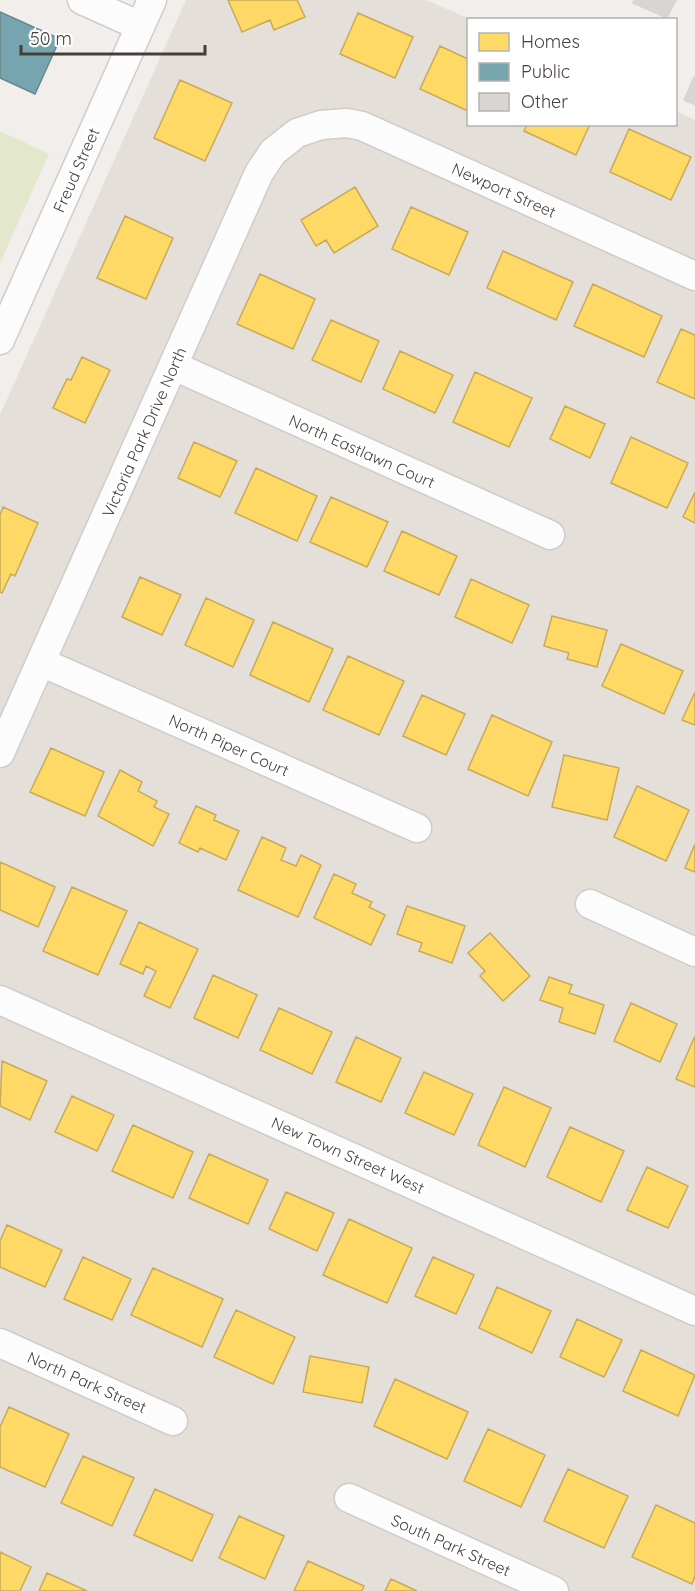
<svg xmlns="http://www.w3.org/2000/svg" width="695" height="1591" viewBox="0 0 695 1591" font-family="Quicksand,sans-serif">
<style>
.residential{fill:#e5dfd9}
.green{fill:#e3e8cd}
.homes{fill:#ffd966;stroke:#c8aa58;stroke-width:1.5}
.public{fill:#76a5af;stroke:#68868b;stroke-width:1.5}
.building{fill:#d9d5d2;stroke:#d9d5d1;stroke-width:1.5}
.lines{fill:none;stroke-linecap:round;stroke-linejoin:round}
.minor-casing{stroke:#cfccc9;stroke-width:31}
.minor{stroke:#fdfcfc;stroke-width:28}
.labels{text-anchor:middle;dominant-baseline:central;stroke-width:6;stroke-linejoin:round;paint-order:stroke}
.street-label{font-size:16px;fill:#463e38;stroke:#fff}
</style>
<rect width="100%" height="100%" fill="#f1eeeb"/>
<path class="residential" d="M186,0H426L470,19L468,124H676V111L695,120V1591H0V415Z"/>
<path class="green" d="M0,131L49,154L0,263Z"/>
<path class="homes" d="M228,0H297L305,17L274,30L270,20L242,32Z
M358,13L413,37L395,78L340,54Z
M440,46L468,59V111L420,89Z
M180,80L232,103L205,161L154,138Z
M527,124H590L576,155L524,131Z
M629,129L691,157L671,200L610,172Z
M355,187L378,226L334,253L326,240L316,246L301,220Z
M411,207L468,232L449,275L392,249Z
M125,216L173,238L146,299L97,278Z
M503,251L573,282L556,320L487,288Z
M260,274L315,299L293,349L237,324Z
M593,284L662,316L644,357L574,326Z
M331,320L379,341L361,382L312,360Z
M681,329L695,335V399L657,382Z
M400,351L453,375L435,413L383,389Z
M82,357L110,370L85,423L53,408L67,379L71,380Z
M475,372L532,398L509,447L453,422Z
M565,406L605,424L590,458L550,439Z
M631,437L688,463L667,508L611,483Z
M194,442L237,461L220,497L178,478Z
M256,468L317,496L297,541L235,513Z
M695,492V523L683,517Z
M331,497L388,522L367,567L310,542Z
M3,507L38,523L15,576L11,574L2,593L0,592V515Z
M402,531L457,556L439,595L384,571Z
M140,577L181,595L162,635L122,617Z
M471,579L529,605L512,643L455,617Z
M206,598L254,620L233,667L185,645Z
M552,616L607,630L597,667L567,659L569,653L544,646Z
M273,622L333,649L309,702L250,675Z
M621,644L683,671L664,714L602,686Z
M348,656L404,681L379,735L323,710Z
M695,692V725L682,720Z
M422,695L465,714L446,755L403,736Z
M492,715L552,742L528,796L468,769Z
M51,748L104,772L85,816L30,792Z
M564,755L619,768L607,820L552,807Z
M120,770L142,782L138,791L157,801L154,807L169,814L153,846L98,816Z
M637,786L689,810L666,861L614,837Z
M196,806L216,815L214,820L239,831L226,860L200,848L198,852L179,843Z
M262,837L286,848L281,860L296,866L301,855L321,865L298,917L238,890Z
M695,844V872L685,868Z
M0,862L55,887L38,927L0,910Z
M334,874L356,884L352,893L372,902L369,907L385,915L371,945L314,918Z
M72,887L127,911L98,975L43,951Z
M407,906L465,926L452,963L419,951L422,943L397,934Z
M139,922L198,949L170,1008L144,996L156,971L146,966L143,974L120,964Z
M490,933L530,976L503,1001L480,976L485,971L468,953Z
M213,975L257,995L238,1038L194,1018Z
M549,977L572,985L569,993L604,1005L595,1034L559,1022L563,1008L540,1000Z
M631,1003L677,1024L660,1062L614,1041Z
M279,1008L332,1032L312,1074L260,1050Z
M695,1036V1087L676,1079Z
M356,1037L401,1058L381,1102L336,1082Z
M2,1061L47,1081L30,1120L0,1106Z
M424,1072L473,1094L454,1135L405,1113Z
M504,1087L551,1108L525,1167L478,1145Z
M72,1096L114,1115L97,1151L55,1132Z
M133,1125L193,1152L173,1198L112,1171Z
M570,1127L624,1151L601,1202L547,1177Z
M209,1154L268,1180L248,1224L189,1198Z
M647,1167L688,1186L668,1228L627,1210Z
M286,1192L334,1213L317,1251L269,1229Z
M349,1219L412,1248L387,1303L323,1275Z
M7,1225L62,1250L45,1287L0,1267V1241Z
M83,1257L131,1279L112,1320L64,1299Z
M433,1257L474,1275L456,1314L415,1296Z
M153,1268L223,1299L202,1347L131,1315Z
M497,1287L551,1311L532,1353L479,1328Z
M236,1310L295,1337L273,1384L214,1357Z
M577,1319L622,1340L604,1377L560,1357Z
M641,1350L695,1375L678,1416L623,1391Z
M310,1356L369,1367L362,1403L303,1392Z
M395,1379L468,1412L447,1459L374,1426Z
M9,1407L69,1434L45,1487L0,1467V1427Z
M488,1429L545,1455L521,1507L464,1481Z
M83,1456L134,1478L112,1526L61,1503Z
M568,1469L628,1496L604,1548L544,1521Z
M155,1489L213,1515L192,1561L134,1535Z
M656,1505L695,1523V1576L692,1584L632,1557Z
M239,1516L284,1536L265,1579L219,1558Z
M0,1552L31,1567L20,1591H0Z
M308,1561L364,1586L362,1591H294Z
M47,1573L87,1591H39Z
M391,1579L417,1591H385Z"/>
<path class="public" d="M0,12L60,39L35,94L0,78Z"/>
<path class="building" d="M634,0H676L667,18L633,3Z
M694,77H695V105L684,100Z"/>
<g class="lines">
<defs>
<path id="minor" d="M82,0L140,26
M0,340L152,0
M174,366L550,535
M41,662L417,828
M0,753L259,173L273,152L297,133L321,125L347,123L362,126L695,276
M590,904L695,952
M0,1000L695,1311
M0,1343L173,1421
M349,1498L554,1591"/>
</defs>
<use href="#minor" class="minor-casing"/>
<use href="#minor" class="minor"/>
</g>
<g class="labels">
<g class="street-label">
<text transform="translate(76 170) rotate(-66)">Freud Street</text>
<text transform="translate(504 190) rotate(24)">Newport Street</text>
<text transform="translate(144 432) rotate(-66)">Victoria Park Drive North</text>
<text transform="translate(362 451) rotate(24)">North Eastlawn Court</text>
<text transform="translate(229 745) rotate(24)">North Piper Court</text>
<text transform="translate(348 1155) rotate(24)">New Town Street West</text>
<text transform="translate(87 1382) rotate(24)">North Park Street</text>
<text transform="translate(451 1545) rotate(24)">South Park Street</text>
</g>
</g>
<rect x="467" y="18" width="210" height="108" fill="#ffffff" stroke="#b5b2af" stroke-width="1.5"/>
<rect x="479" y="33" width="30" height="18" fill="#ffd966" stroke="#b5b2af" stroke-width="1.5"/>
<text x="521" y="48" font-size="18" fill="#463e38">Homes</text>
<rect x="479" y="63" width="30" height="18" fill="#76a5af" stroke="#b5b2af" stroke-width="1.5"/>
<text x="521" y="78" font-size="18" fill="#463e38">Public</text>
<rect x="479" y="93" width="30" height="18" fill="#d9d5d2" stroke="#b5b2af" stroke-width="1.5"/>
<text x="521" y="108" font-size="18" fill="#463e38">Other</text>
<path d="M21 45v9h184v-9" fill="none" stroke="#463e38" stroke-width="3"/>
<text x="30" y="45" font-size="18" fill="#463e38" stroke="#ffffff" stroke-width="4.5" paint-order="stroke">50 m</text>
</svg>
